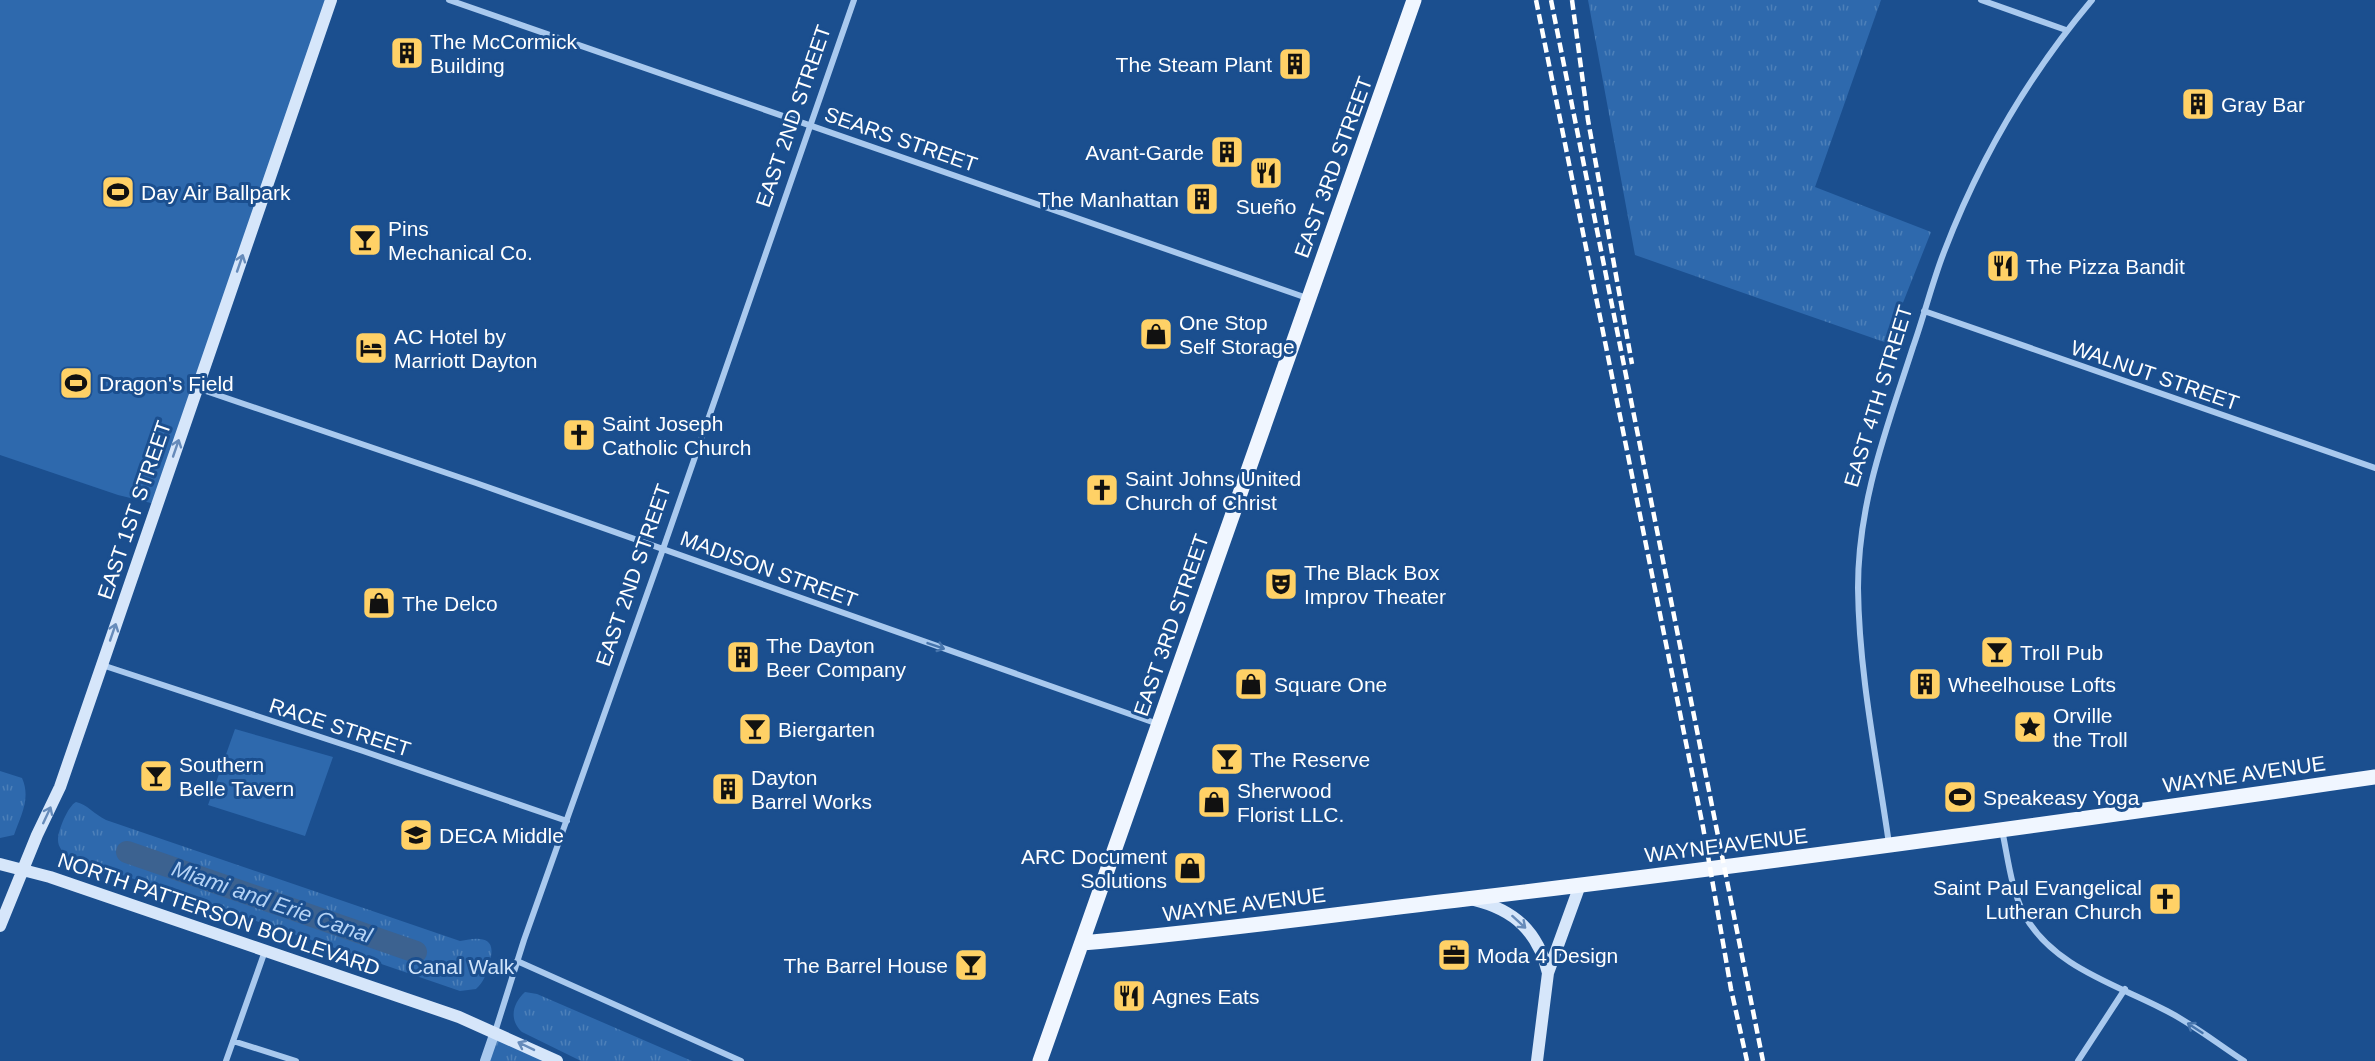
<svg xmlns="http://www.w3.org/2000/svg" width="2375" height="1061" viewBox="0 0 2375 1061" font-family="Arial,sans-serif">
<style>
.grass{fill:url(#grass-tufts)}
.pitch{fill:#2e69ad}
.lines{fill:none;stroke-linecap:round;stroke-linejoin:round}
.canal{stroke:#3c6290;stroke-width:22}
.minor{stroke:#a9c9ee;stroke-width:6}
.tertiary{stroke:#a9c9ee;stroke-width:10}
.secondary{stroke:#d6e6fa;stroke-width:12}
.primary{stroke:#f0f6ff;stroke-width:15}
.rail{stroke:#fff;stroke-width:4.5;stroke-dasharray:10 4.5;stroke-linecap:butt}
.oneway{stroke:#668bba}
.oneway2{stroke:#4674ac}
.labels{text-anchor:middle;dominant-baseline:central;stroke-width:6;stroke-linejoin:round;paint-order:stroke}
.poi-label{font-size:21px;fill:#fff;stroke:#1b4f8f;text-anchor:start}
.street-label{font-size:21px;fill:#fff;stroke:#1b4f8f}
.park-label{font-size:21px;fill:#cfe3fa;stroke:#1b4f8f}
.water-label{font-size:22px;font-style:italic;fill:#b5d3f5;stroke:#1b4f8f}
</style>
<defs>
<pattern id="grass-tufts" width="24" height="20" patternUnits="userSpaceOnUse" patternTransform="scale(1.5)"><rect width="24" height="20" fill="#2e69ad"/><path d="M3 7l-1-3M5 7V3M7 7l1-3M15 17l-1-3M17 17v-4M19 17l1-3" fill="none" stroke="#4d80b9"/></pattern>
</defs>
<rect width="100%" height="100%" fill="#1b4f8f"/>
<path class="grass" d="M1588,0H1881L1815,187L1931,232L1887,343L1635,255Z
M0,771L22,778C31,798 21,815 14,835L0,838Z
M76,802C87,804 95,815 106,820L460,941C482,936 498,937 489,964C486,974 484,982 476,989L460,991L67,856C63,852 58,847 58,840C58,830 68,806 76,802Z
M525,992L537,994L692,1061H581L522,1032C509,1020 512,1004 525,992Z
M495,1032L557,1061H485Z"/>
<path class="pitch" d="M0,0H331L155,504L118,495L0,455Z
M235,729L333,757L305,836L208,805Z"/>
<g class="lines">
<path class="canal" d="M127,852L416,952"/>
<path class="minor" d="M449,0L1307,298
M1981,0L2066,30
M1924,311L2375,468
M197,388L476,483L1158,724
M102,665L363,751L567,821
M2002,830C2008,858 2011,889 2024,914C2052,967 2118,985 2167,1011C2194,1025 2218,1044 2244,1061
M1889,844C1877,760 1859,674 1858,588C1858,501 1887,428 1913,347C1924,316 1932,283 1944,252C1980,158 2027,77 2092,0
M517,961L741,1061
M495,1032L524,940L663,549L854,0
M233,1041L296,1061
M226,1061L265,951
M2078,1061L2125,989"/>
<path class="tertiary" d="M485,1061L495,1032"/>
<path class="secondary" d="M0,864L50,877L459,1017L557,1061
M1474,900C1515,910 1538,932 1548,973
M0,926L37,835L60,787L331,0
M1537,1061L1548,973L1580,885"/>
<path class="primary" d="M1082,943C1210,932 1338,914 1466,899C1769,863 2072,821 2375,777
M1040,1061L1414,0"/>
<path class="rail" d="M1536,0L1703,827L1731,989L1747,1061
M1551,0L1763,1061
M1572,0L1588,120L1632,364"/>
</g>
<defs><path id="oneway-shaft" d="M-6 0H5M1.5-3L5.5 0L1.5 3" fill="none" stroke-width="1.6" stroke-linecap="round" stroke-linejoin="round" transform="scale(1.5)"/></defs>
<g class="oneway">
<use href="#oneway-shaft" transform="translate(240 263) rotate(-71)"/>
<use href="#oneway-shaft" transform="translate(176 448) rotate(-71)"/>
<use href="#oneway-shaft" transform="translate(113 632) rotate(-71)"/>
<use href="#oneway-shaft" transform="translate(47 815) rotate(-65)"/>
<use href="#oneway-shaft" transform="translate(1519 922) rotate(42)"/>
<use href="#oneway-shaft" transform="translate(526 1046) rotate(-154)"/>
</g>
<g class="oneway2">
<use href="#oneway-shaft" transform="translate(936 646) rotate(19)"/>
<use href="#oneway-shaft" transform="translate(2195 1028) rotate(-147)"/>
</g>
<defs>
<symbol id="building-square" viewBox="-11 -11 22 22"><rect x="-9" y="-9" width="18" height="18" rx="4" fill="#ffd166" stroke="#1b4f8f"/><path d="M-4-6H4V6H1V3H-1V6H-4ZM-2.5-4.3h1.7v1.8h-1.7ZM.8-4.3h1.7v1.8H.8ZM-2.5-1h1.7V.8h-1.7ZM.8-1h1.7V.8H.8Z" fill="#111"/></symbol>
<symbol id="restaurant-square" viewBox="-11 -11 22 22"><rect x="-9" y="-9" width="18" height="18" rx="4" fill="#ffd166" stroke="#1b4f8f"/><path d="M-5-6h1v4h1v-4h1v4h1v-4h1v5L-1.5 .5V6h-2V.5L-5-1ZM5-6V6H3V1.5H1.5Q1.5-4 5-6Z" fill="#111"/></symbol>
<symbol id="stadium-square" viewBox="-11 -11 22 22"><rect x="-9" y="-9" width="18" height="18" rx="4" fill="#ffd166" stroke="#1b4f8f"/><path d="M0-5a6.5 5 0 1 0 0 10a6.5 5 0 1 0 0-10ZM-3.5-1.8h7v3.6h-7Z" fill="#111"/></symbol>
<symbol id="bar-square" viewBox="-11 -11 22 22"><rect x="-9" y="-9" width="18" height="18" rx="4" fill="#ffd166" stroke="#1b4f8f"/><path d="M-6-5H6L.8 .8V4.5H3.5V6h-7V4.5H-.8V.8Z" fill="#111"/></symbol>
<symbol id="shop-square" viewBox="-11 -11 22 22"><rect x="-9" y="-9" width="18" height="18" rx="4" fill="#ffd166" stroke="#1b4f8f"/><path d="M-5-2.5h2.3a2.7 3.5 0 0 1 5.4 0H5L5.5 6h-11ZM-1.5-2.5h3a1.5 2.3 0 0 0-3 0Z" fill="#111"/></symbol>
<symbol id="hotel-square" viewBox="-11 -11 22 22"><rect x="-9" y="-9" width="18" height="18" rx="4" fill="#ffd166" stroke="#1b4f8f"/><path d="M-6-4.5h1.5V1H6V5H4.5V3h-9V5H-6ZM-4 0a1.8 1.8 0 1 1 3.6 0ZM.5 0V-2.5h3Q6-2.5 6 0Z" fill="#111"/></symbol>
<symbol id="church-square" viewBox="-11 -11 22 22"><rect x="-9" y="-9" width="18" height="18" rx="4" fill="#ffd166" stroke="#1b4f8f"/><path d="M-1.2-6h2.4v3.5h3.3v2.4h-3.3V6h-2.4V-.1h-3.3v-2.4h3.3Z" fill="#111"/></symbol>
<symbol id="theatre-square" viewBox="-11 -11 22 22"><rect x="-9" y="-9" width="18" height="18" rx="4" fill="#ffd166" stroke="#1b4f8f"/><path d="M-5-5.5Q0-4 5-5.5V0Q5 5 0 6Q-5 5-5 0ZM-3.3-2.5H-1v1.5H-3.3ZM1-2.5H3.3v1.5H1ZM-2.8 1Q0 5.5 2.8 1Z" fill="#111"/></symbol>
<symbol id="sight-square" viewBox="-11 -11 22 22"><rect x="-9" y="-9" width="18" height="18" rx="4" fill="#ffd166" stroke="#1b4f8f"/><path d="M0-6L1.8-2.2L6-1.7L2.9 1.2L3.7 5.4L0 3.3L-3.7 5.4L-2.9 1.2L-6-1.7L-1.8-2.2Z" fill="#111"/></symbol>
<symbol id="school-square" viewBox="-11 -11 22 22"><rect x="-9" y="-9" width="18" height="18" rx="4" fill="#ffd166" stroke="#1b4f8f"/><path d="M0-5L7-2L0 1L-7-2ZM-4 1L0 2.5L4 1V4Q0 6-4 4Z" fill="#111"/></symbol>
<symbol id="office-square" viewBox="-11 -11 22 22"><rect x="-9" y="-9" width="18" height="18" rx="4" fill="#ffd166" stroke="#1b4f8f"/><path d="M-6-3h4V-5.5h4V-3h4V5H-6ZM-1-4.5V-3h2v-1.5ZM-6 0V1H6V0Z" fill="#111"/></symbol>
</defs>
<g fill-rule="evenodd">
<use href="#building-square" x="388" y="34" width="38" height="38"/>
<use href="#building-square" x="1276" y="45" width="38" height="38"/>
<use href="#building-square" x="2179" y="85" width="38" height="38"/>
<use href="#building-square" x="1208" y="133" width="38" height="38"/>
<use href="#restaurant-square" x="1247" y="154" width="38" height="38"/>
<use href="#stadium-square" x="99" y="173" width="38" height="38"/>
<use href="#building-square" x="1183" y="180" width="38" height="38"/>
<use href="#bar-square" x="346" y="221" width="38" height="38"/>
<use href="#restaurant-square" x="1984" y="247" width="38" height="38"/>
<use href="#shop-square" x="1137" y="315" width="38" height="38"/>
<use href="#hotel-square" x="352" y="329" width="38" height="38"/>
<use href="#stadium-square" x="57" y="364" width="38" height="38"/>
<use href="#church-square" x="560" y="416" width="38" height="38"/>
<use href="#church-square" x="1083" y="471" width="38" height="38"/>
<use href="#theatre-square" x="1262" y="565" width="38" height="38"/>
<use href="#shop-square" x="360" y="584" width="38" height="38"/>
<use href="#bar-square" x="1978" y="633" width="38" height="38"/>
<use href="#building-square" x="724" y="638" width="38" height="38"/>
<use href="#shop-square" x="1232" y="665" width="38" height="38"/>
<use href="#building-square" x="1906" y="665" width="38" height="38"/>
<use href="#sight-square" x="2011" y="708" width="38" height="38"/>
<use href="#bar-square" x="736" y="710" width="38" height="38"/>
<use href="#bar-square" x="1208" y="740" width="38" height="38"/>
<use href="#bar-square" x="137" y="757" width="38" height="38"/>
<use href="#building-square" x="709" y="770" width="38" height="38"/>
<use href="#stadium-square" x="1941" y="778" width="38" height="38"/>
<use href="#shop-square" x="1195" y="783" width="38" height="38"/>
<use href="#school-square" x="397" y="816" width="38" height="38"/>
<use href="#shop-square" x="1171" y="849" width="38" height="38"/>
<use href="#church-square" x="2146" y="880" width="38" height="38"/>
<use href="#office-square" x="1435" y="936" width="38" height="38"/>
<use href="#bar-square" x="952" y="946" width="38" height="38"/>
<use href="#restaurant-square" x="1110" y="977" width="38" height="38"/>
</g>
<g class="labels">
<g class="poi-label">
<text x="430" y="41">The McCormick<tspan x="430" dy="24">Building</tspan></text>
<text x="1272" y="64" text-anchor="end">The Steam Plant</text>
<text x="2221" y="104">Gray Bar</text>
<text x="1204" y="152" text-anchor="end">Avant-Garde</text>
<text x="141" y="192">Day Air Ballpark</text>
<text x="1179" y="199" text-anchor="end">The Manhattan</text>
<text x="1266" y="206" text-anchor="middle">Sueño</text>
<text x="388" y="228">Pins<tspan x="388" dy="24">Mechanical Co.</tspan></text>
<text x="2026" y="266">The Pizza Bandit</text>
<text x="1179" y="322">One Stop<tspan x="1179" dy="24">Self Storage</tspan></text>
<text x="394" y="336">AC Hotel by<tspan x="394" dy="24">Marriott Dayton</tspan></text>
<text x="99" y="383">Dragon's Field</text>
<text x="602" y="423">Saint Joseph<tspan x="602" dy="24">Catholic Church</tspan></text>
<text x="1125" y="478">Saint Johns United<tspan x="1125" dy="24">Church of Christ</tspan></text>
<text x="1304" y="572">The Black Box<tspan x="1304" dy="24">Improv Theater</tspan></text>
<text x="402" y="603">The Delco</text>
<text x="766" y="645">The Dayton<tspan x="766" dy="24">Beer Company</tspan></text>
<text x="2020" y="652">Troll Pub</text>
<text x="1274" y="684">Square One</text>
<text x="1948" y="684">Wheelhouse Lofts</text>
<text x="2053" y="715">Orville<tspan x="2053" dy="24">the Troll</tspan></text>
<text x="778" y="729">Biergarten</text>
<text x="1250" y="759">The Reserve</text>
<text x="179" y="764">Southern<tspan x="179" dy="24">Belle Tavern</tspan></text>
<text x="751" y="777">Dayton<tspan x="751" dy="24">Barrel Works</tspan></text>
<text x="1237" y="790">Sherwood<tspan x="1237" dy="24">Florist LLC.</tspan></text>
<text x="1983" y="797">Speakeasy Yoga</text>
<text x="439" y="835">DECA Middle</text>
<text x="1167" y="856" text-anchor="end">ARC Document<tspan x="1167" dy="24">Solutions</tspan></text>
<text x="2142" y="887" text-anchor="end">Saint Paul Evangelical<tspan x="2142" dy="24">Lutheran Church</tspan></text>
<text x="1477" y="955">Moda 4 Design</text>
<text x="948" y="965" text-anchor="end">The Barrel House</text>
<text x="1152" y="996">Agnes Eats</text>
</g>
<g class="street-label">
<text transform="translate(793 116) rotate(-71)">EAST 2ND STREET</text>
<text transform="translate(901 139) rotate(19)">SEARS STREET</text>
<text transform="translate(1333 167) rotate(-70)">EAST 3RD STREET</text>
<text transform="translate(2155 375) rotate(19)">WALNUT STREET</text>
<text transform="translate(1878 396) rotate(-73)">EAST 4TH STREET</text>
<text transform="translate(134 510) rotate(-71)">EAST 1ST STREET</text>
<text transform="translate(769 569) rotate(20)">MADISON STREET</text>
<text transform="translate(633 575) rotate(-71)">EAST 2ND STREET</text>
<text transform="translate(1171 625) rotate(-71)">EAST 3RD STREET</text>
<text transform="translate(340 727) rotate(18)">RACE STREET</text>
<text transform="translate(2244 774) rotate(-8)">WAYNE AVENUE</text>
<text transform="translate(1726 845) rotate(-7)">WAYNE AVENUE</text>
<text transform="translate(1244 904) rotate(-7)">WAYNE AVENUE</text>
<text transform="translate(219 914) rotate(19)">NORTH PATTERSON BOULEVARD</text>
</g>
<g class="park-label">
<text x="461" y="966">Canal Walk</text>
</g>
<g class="water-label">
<text transform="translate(272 902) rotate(19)">Miami and Erie Canal</text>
</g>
</g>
</svg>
